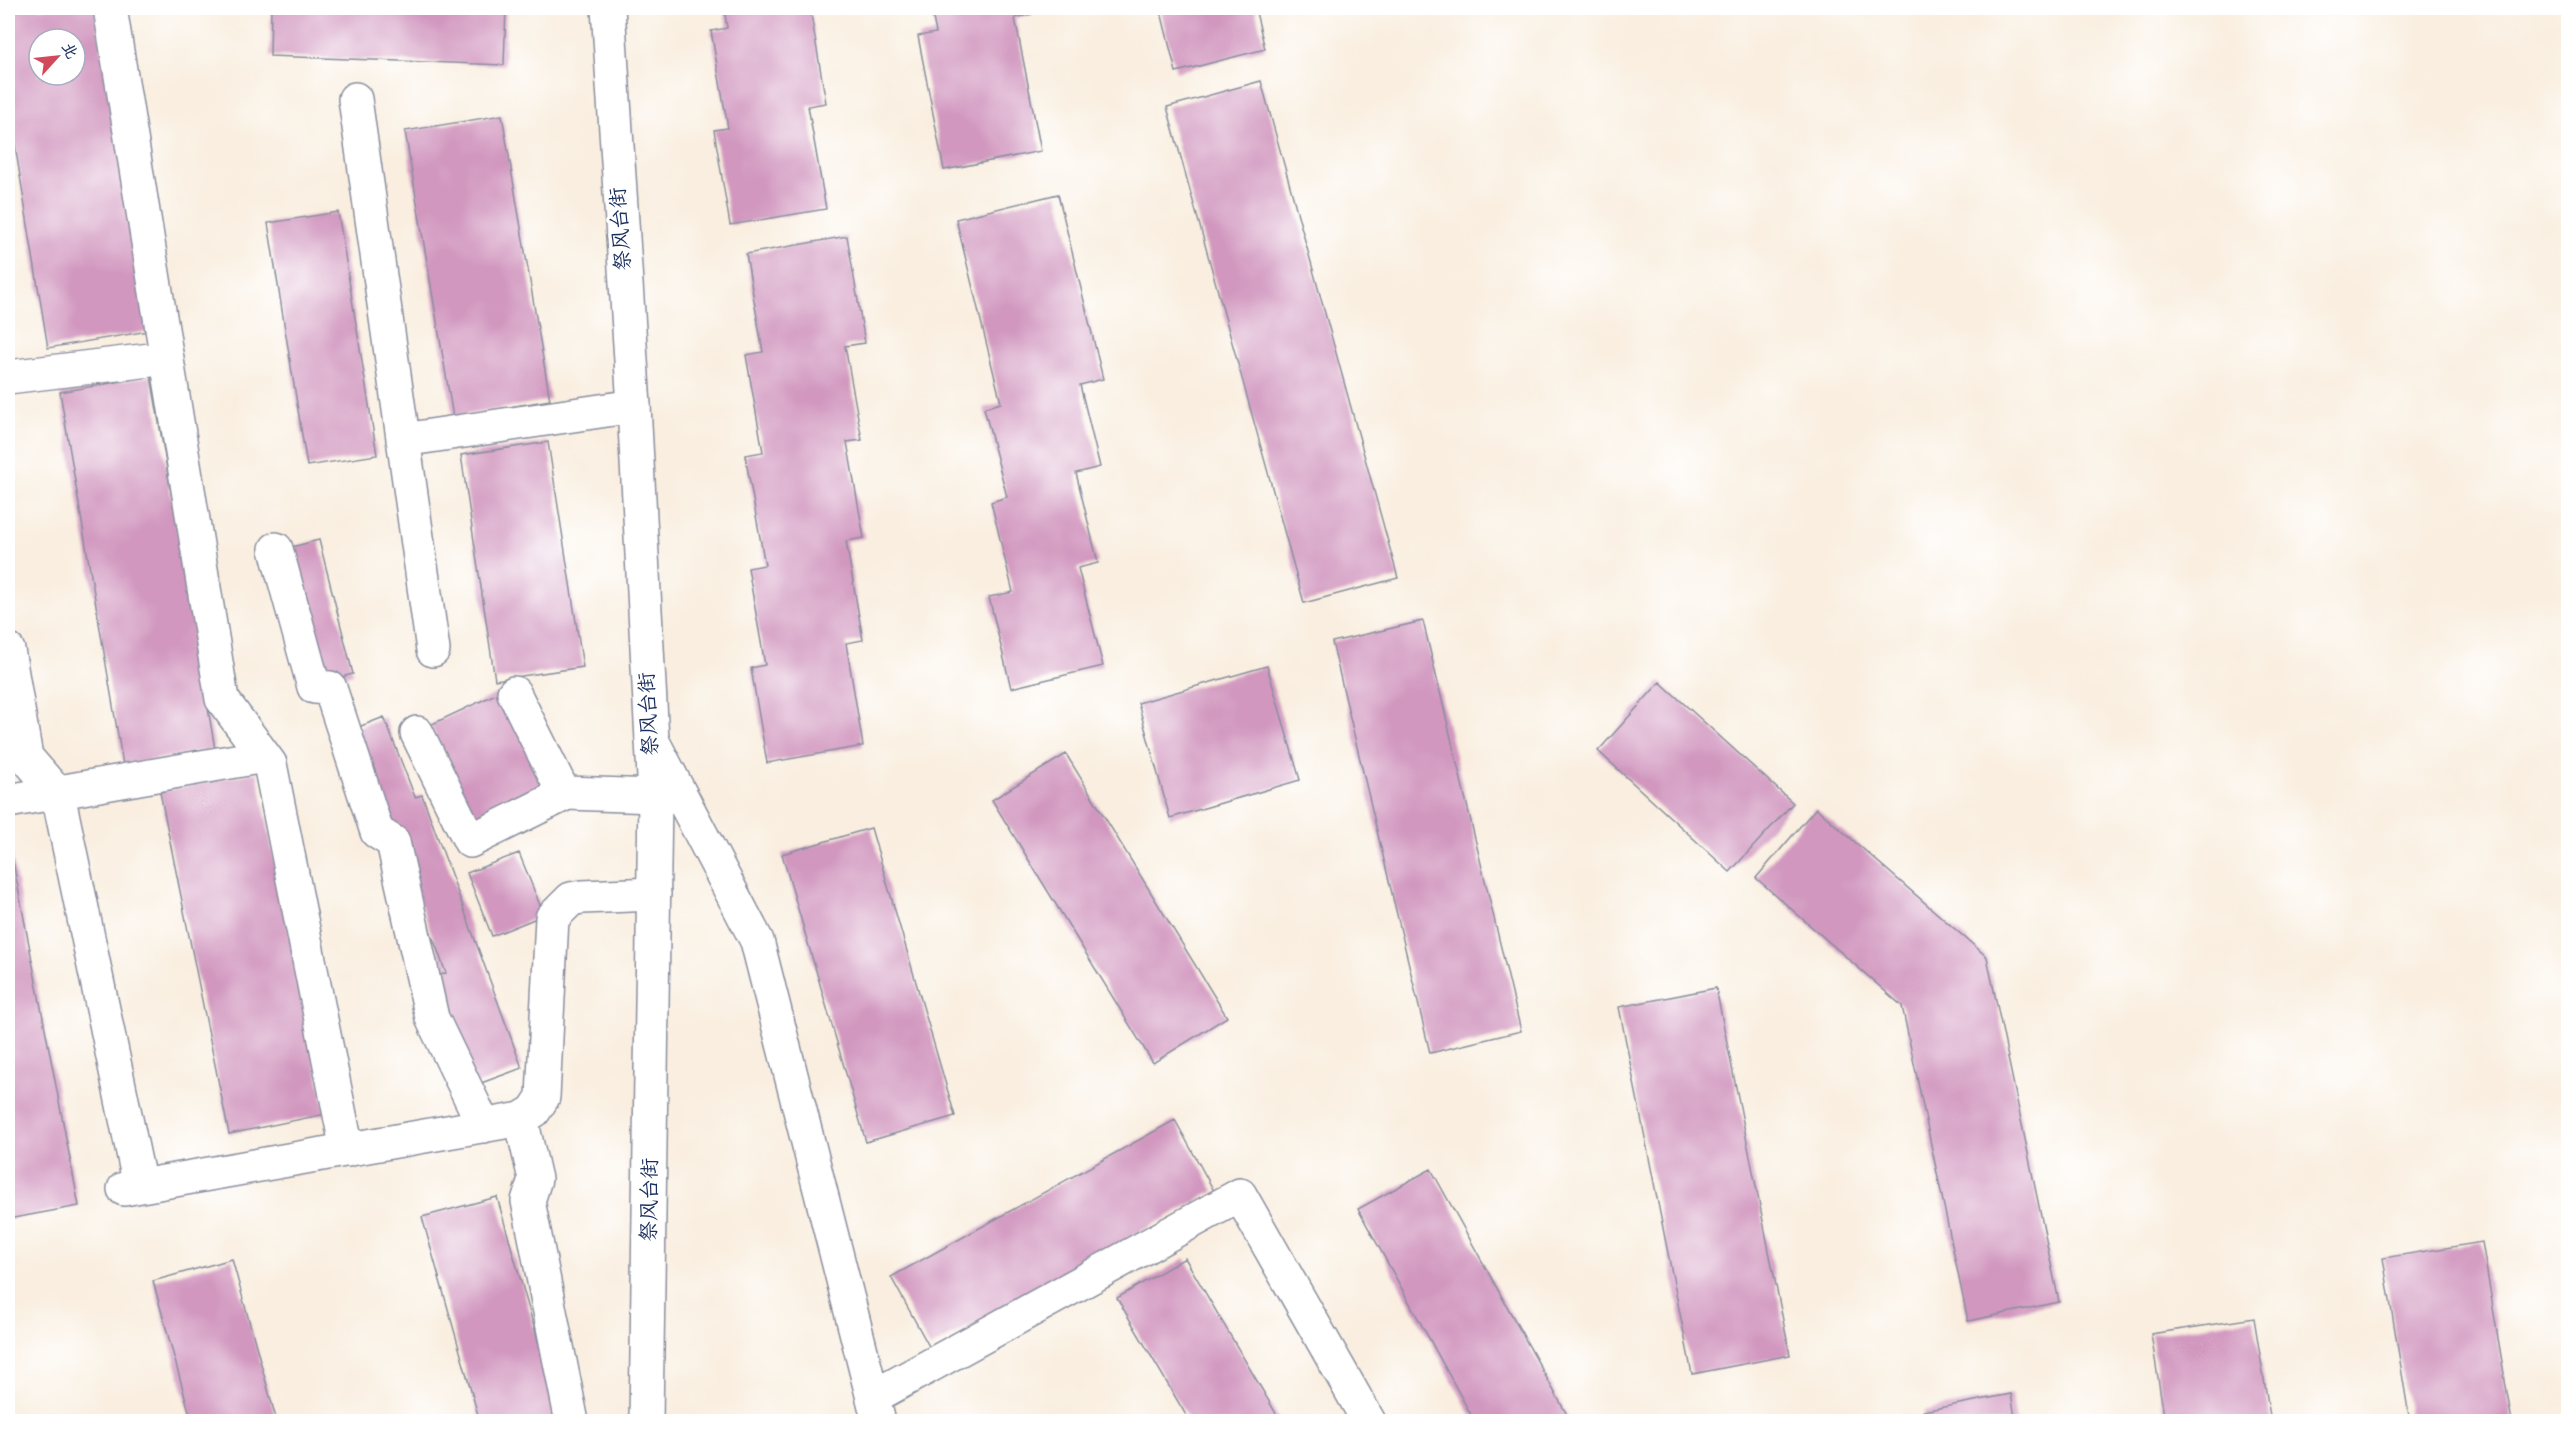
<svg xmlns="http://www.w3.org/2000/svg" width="2576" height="1429" viewBox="0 0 2576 1429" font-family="'Indie Flower','LXGW WenKai TC',sans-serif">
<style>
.building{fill:#d197bf;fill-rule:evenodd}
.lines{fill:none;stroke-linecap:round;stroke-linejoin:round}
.minor-casing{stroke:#8a8e9e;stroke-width:36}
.major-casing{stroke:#8a8e9e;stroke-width:36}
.minor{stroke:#fff;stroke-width:33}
.major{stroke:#fff;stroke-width:33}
.labels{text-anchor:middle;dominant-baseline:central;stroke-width:6;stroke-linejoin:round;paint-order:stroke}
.street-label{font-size:21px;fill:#1b2f5e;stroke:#fff}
</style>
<rect width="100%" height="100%" fill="#fff"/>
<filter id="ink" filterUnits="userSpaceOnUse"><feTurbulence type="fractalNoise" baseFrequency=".0167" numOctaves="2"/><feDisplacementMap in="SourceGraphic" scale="12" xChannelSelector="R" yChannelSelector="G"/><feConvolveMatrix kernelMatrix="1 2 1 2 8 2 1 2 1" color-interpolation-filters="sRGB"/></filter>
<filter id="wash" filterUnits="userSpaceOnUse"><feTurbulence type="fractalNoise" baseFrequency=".008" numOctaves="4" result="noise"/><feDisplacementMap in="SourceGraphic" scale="24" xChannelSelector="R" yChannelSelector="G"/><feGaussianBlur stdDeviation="1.35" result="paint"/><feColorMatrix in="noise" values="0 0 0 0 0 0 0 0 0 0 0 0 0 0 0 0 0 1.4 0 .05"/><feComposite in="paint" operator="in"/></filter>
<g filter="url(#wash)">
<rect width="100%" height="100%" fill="#f9eedf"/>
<g id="blocks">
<path class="building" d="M8,8H95L149,331L48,348L8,102ZM39,39H75V75H39Z
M271,8H506L504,65L270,56Z
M724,8H810L826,103L808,106L826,209L730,225L714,130L728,128L711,31L727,28Z
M931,8H1030L1032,14L1015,18L1041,151L944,170L918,36L936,33Z
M1160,8H1255L1265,49L1176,72Z
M1261,81L1398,578L1304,603L1167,107Z
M502,115L550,400L453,417L405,131Z
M1058,194L1103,379L1080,385L1100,467L1076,473L1098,563L1078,568L1103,666L1011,688L989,597L1013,592L991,502L1007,497L984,408L1001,403L956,219Z
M338,212L377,455L307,466L268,223Z
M847,236L865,343L845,346L862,440L847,442L864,538L846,541L863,640L846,643L863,746L767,763L751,668L765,665L748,568L765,565L745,455L763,452L746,355L763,352L746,254Z
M151,376L215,749L123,765L60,392Z
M548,442L583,667L495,680L461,455Z
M319,540L353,674L318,683L284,549Z
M1423,621L1521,1031L1430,1053L1332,642Z
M1267,666L1300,780L1170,818L1138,703Z
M1660,682L1793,803L1730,872L1598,751Z
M500,692L547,789L478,823L430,725Z
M384,717L415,797L422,795L522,1068L473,1086L433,978L446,973L385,808L346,732Z
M1066,754L1227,1017L1153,1063L992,800Z
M257,772L326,1114L229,1134L160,792Z
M1816,808L1987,957L2059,1302L1968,1321L1902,1006L1756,878Z
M871,828L955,1116L866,1142L782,854Z
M8,835L79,1206L8,1219Z
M519,853L544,915L492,936L467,873Z
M1716,988L1790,1355L1692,1374L1619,1007Z
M1175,1120L1214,1191L930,1348L891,1277Z
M1431,1169L1571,1422H1475L1358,1209Z
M497,1197L561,1422H480L422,1217Z
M2482,1242L2512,1422H2410L2383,1258Z
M1185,1258L1281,1422H1190L1117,1298Z
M232,1259L277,1422H192L153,1281Z
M2254,1318L2271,1422H2165L2151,1334Z
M2011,1394L2016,1422H1925L1923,1411Z"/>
</g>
</g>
<g filter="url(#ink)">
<use href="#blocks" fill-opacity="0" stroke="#8a8e9e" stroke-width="1.5"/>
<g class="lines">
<defs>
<path id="minor" d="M110,8L222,699L270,764L347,1150
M355,99L433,650
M8,377L167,358
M403,440L634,406
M276,549L314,687L330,688L377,832L393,842L432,1018L484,1126
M8,650L26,757L58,794L140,1186
M514,693L564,794
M417,733L470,841L567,793L655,796
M652,740L757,941L879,1422
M8,801L264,756
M521,1119L535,1179L528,1201L572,1422
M124,1189L521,1119L534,1111L543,1097L552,918L571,899L582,897L654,894
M873,1397L1240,1195L1369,1422"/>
<path id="major" d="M608,8L634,406L655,796L646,1422"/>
</defs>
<use href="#minor" class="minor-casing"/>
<use href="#major" class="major-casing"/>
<use href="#minor" class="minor"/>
<use href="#major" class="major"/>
</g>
</g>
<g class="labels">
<g class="street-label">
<text transform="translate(622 229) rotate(-94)">祭风台街</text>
<text transform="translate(650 714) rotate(-93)">祭风台街</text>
<text transform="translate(651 1200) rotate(-89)">祭风台街</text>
</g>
</g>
<rect width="2576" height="1429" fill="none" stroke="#fff" stroke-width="30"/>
<g transform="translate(57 57) rotate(63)"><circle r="28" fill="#ffffff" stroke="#a4acbf" stroke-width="1.5"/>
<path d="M0-4.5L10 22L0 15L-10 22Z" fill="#d1495b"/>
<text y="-9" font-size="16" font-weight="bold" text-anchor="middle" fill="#1b2f5e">北</text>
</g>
</svg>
